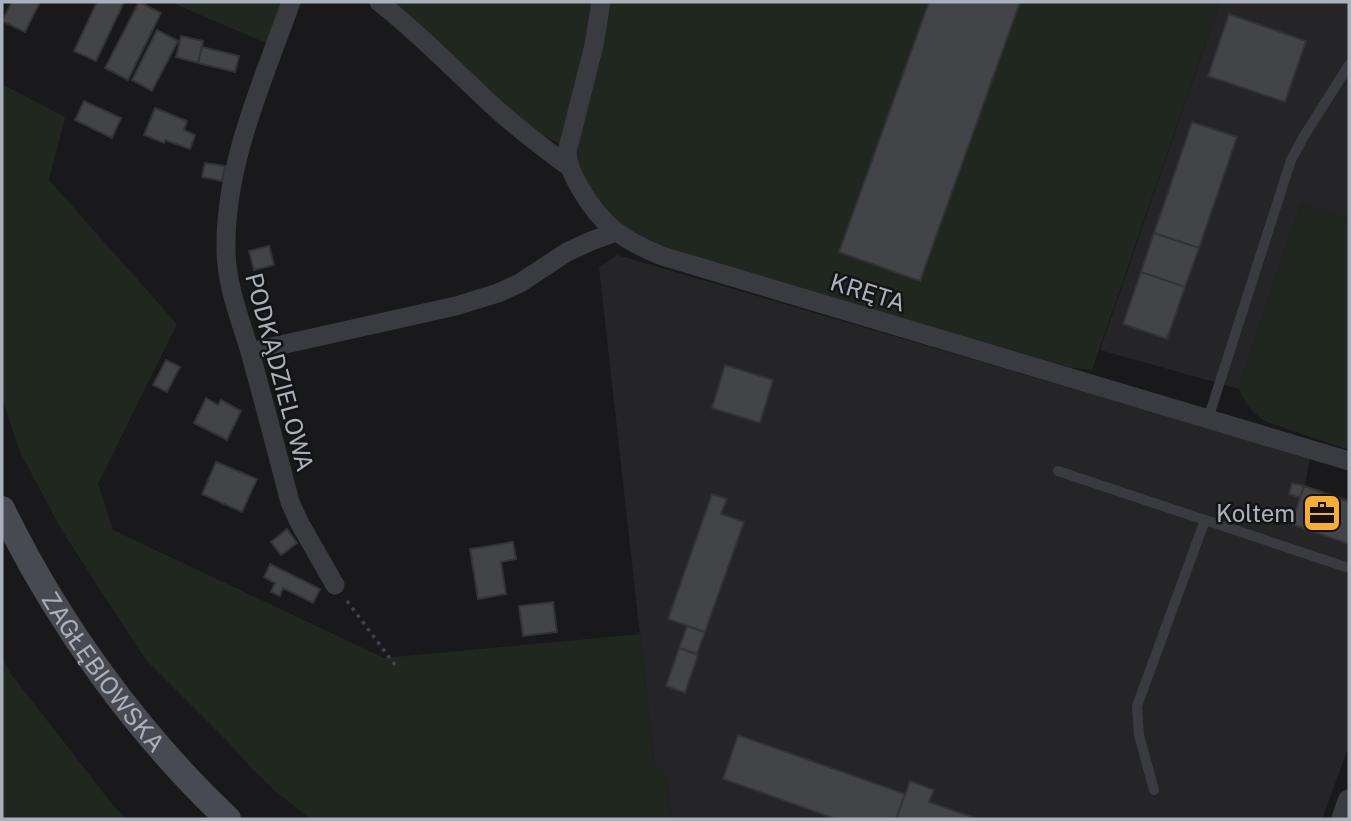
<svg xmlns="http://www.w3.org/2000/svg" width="1351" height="821" viewBox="0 0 1351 821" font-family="'Public Sans',sans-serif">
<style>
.built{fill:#252528}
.green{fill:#1f271f}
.building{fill:#434448;stroke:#333337;stroke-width:2}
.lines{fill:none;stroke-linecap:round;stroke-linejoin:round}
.path{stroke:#404248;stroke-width:3.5;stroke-dasharray:3.5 5;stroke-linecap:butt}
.service{stroke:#3a3b41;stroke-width:10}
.minor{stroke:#3a3b41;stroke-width:19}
.tertiary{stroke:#3a3b41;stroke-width:23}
.secondary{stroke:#484a51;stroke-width:26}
.labels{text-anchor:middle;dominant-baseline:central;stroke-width:5;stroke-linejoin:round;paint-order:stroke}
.street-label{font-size:24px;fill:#abb1bb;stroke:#141416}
.poi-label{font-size:24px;fill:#abb1bb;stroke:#141416;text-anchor:end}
</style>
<rect width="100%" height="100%" fill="#19191b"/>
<path class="built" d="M1220,2H1349V219L1301,204L1239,389L1100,350Z
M617,255L1310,458L1305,485L1349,499V746L1322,819H672L665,773L655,770L599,267Z"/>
<path class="green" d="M170,2H291L275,47Z
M379,2H596L562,146L492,105Z
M606,2H1220L1092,370L1072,368L682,254L652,242L628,229L610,215L588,186L579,169L577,157L578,140Z
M2,84L65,117L49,180L177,324L98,484L113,530L384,658L640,634L655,769L665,773L672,819H310L274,790L251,768L230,744L145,659L61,529L20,452L2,398Z
M1301,204L1349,219V450L1267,422C1253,415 1245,403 1239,389Z
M2,658L11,674L113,805L126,819H2Z"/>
<path class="building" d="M12,2H40L25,32L2,21Z
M97,2H124L96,61L74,51Z
M139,2L161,13L128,80L105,68Z
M929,2H1020L920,281L839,252Z
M1229,14L1306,41L1285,102L1208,76Z
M157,30L178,41L152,91L132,80Z
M181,36L203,41L198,63L176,57Z
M202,47L239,56L235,72L198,63Z
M84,101L121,118L112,138L75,120Z
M155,108L187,121L184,130L195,135L190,149L165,140L164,143L144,135Z
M1192,122L1237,137L1199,248L1154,233Z
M205,163L225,166L222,181L202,177Z
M1154,233L1199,248L1185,287L1141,272Z
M269,246L274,265L254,270L249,251Z
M1141,272L1185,287L1167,339L1123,324Z
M166,360L180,367L167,392L153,385Z
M725,365L773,380L760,423L712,408Z
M206,398L218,405L221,400L241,411L227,440L194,423Z
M216,462L257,479L242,512L202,494Z
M1292,483L1304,486L1300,498L1289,494Z
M1304,486L1349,502V544L1291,524Z
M712,494L727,499L721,514L744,522L705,632L668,619Z
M287,529L297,543L281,555L271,542Z
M513,542L516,559L501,562L506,594L478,599L470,549Z
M270,564L320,589L313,603L283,588L280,596L271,592L275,583L264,577Z
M553,602L557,632L523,636L519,606Z
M687,626L705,632L697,654L679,648Z
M679,648L698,655L685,693L666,686Z
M738,735L905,794L896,819H836L723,779Z
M910,781L934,790L929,802L978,819H896Z"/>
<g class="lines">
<path class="path" d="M347,601L398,669"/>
<path class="service" d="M1208,419L1291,160L1304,136L1349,65
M1058,471L1349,568
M1154,790L1139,735L1137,706L1205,520"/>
<path class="minor" d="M291,2C263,81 225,163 226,248C226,285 240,318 250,352C264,402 277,452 290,502L299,522L335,585
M379,2C419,33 454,70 492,105C516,127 542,147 568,166
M601,2L594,45L567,152C568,166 573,175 580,188C601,225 623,240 662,256L1349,461
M250,352L456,306L498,293L520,283L567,252L591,241L616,232"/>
<path class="tertiary" d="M1343,819L1349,801"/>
<path class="secondary" id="s1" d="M2,509C57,622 136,732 228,819"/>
</g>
<defs>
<symbol id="office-square" viewBox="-11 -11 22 22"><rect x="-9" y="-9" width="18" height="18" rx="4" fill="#f9ad33" stroke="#141416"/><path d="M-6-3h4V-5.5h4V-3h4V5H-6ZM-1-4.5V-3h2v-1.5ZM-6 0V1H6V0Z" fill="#111"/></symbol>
</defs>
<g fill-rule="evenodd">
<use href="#office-square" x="1300" y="491" width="44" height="44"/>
</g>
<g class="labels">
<g class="street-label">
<text transform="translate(868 292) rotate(17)">KRĘTA</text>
<text transform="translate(280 372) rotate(75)">PODKĄDZIELOWA</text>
<text stroke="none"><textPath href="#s1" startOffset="192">ZAGŁĘBIOWSKA</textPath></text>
</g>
<g class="poi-label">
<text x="1295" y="513">Koltem</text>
</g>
</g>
<rect width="1351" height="821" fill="none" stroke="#abb1bb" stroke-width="7"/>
</svg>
